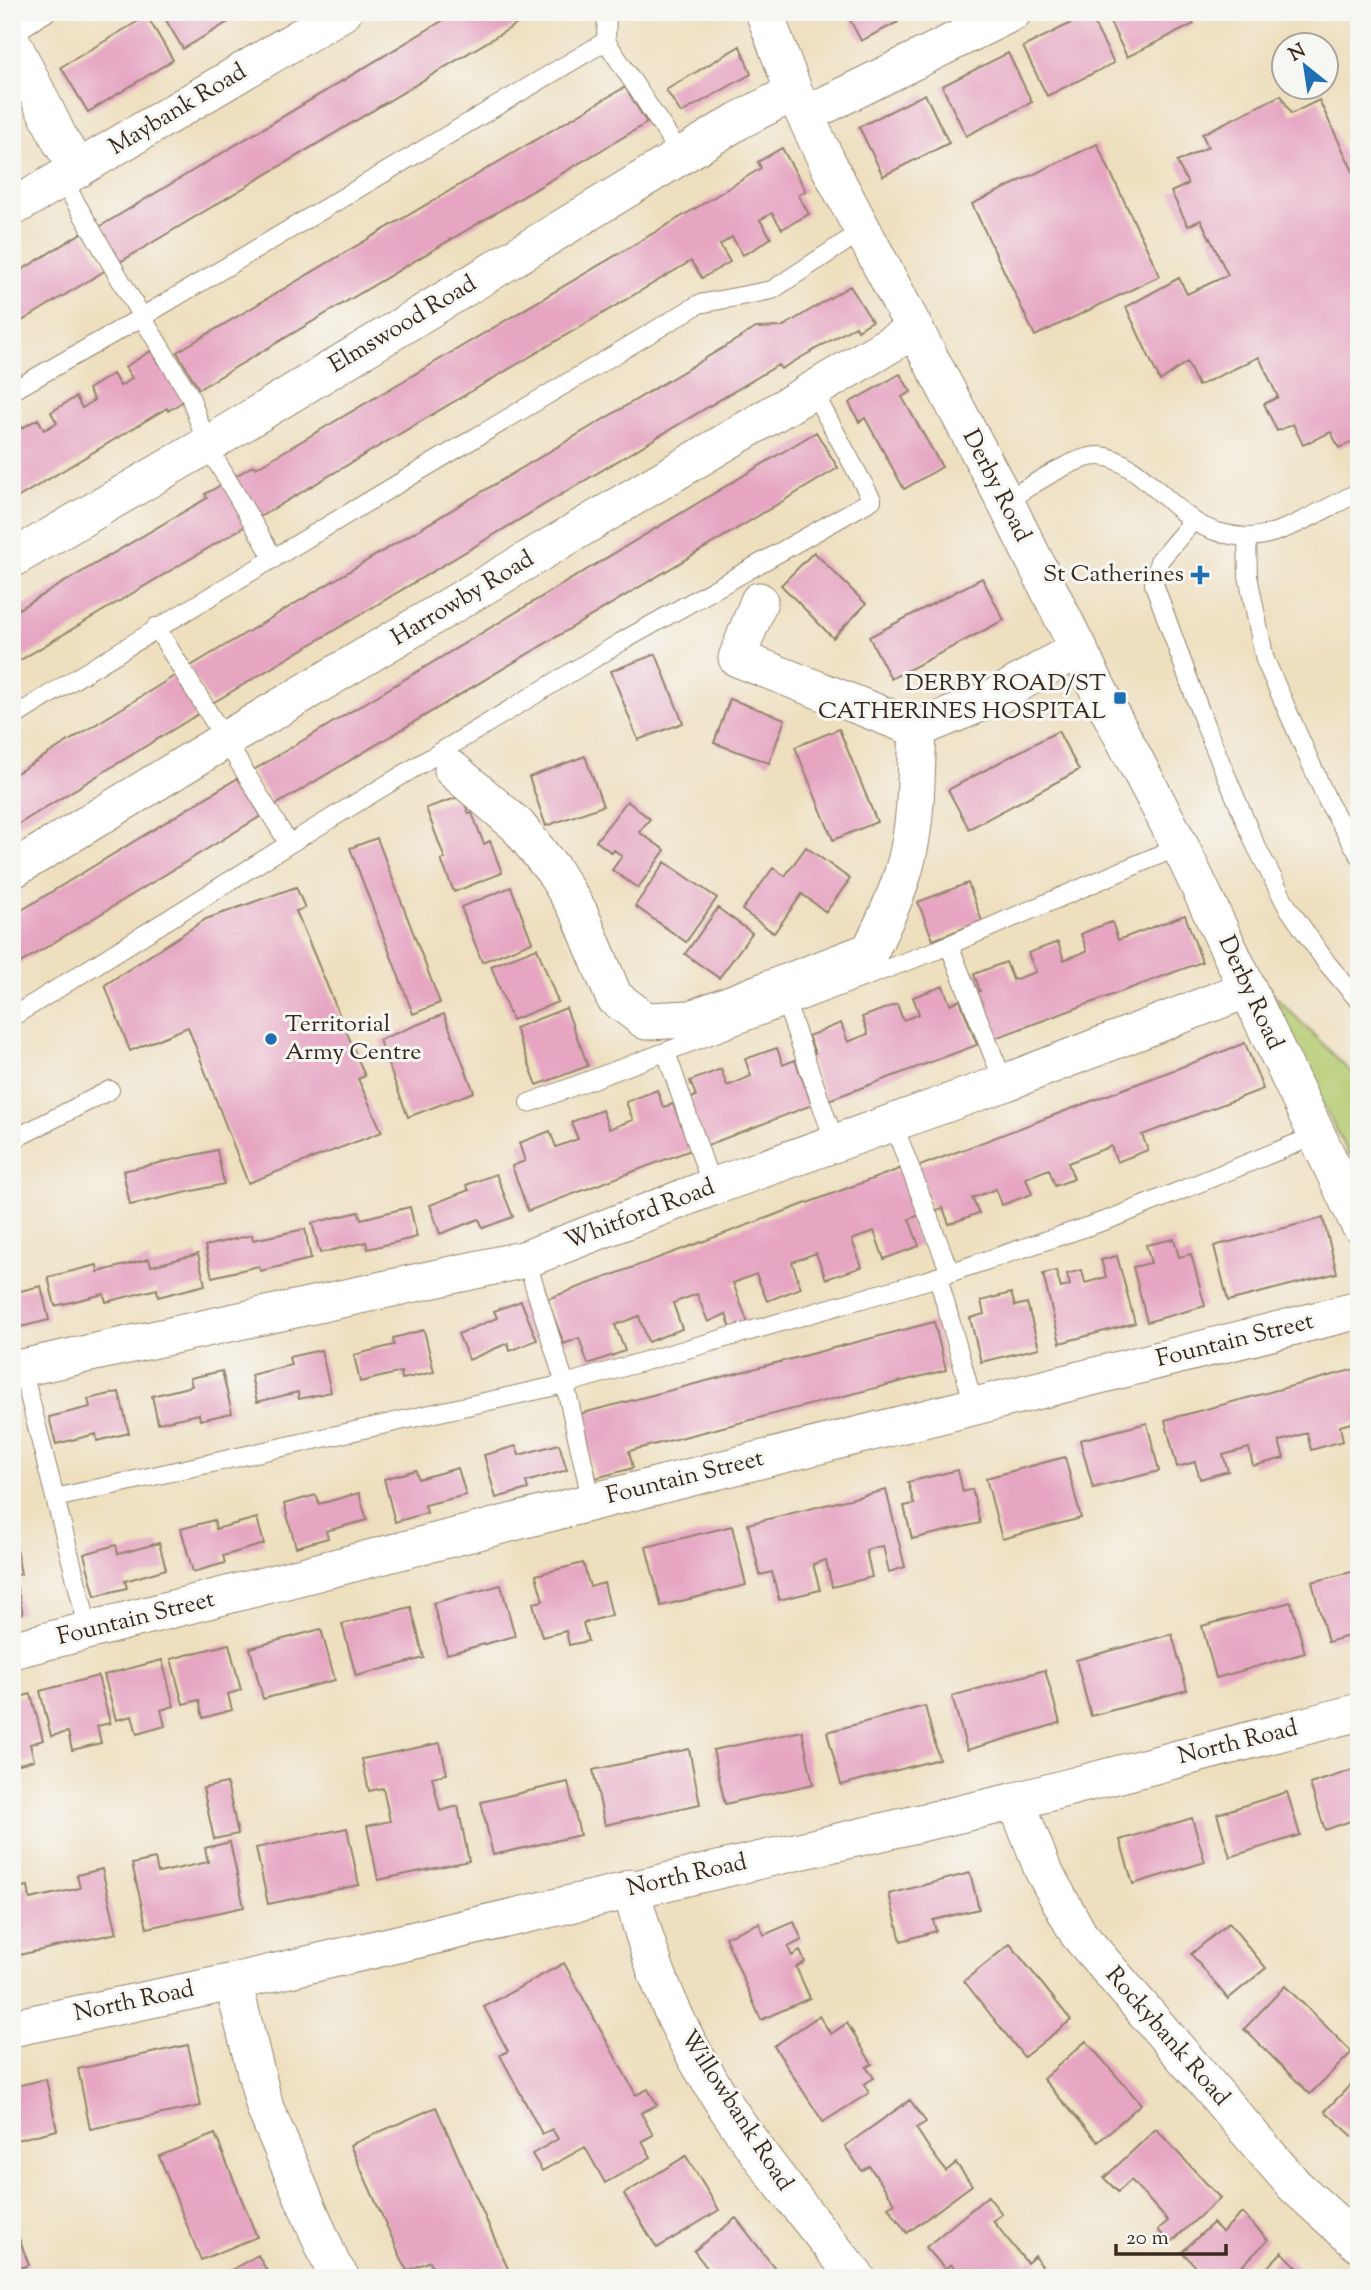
<svg xmlns="http://www.w3.org/2000/svg" width="1371" height="2290" viewBox="0 0 1371 2290" font-family="'Sorts Mill Goudy',serif">
<style>
.green{fill:#b4cb70;stroke:#787a47;stroke-width:2}
.building{fill:#e6a6c2}
.lines{fill:none;stroke-linecap:round;stroke-linejoin:round}
.service-casing{stroke:#94846e;stroke-width:20}
.minor-casing{stroke:#94846e;stroke-width:39}
.service{stroke:#fff;stroke-width:18}
.minor{stroke:#fff;stroke-width:37}
.poi-dot{fill:#1f6fb2;stroke:#f6f6f2;stroke-width:2.5}
.labels{text-anchor:middle;dominant-baseline:central;stroke-width:6;stroke-linejoin:round;paint-order:stroke}
.street-label{font-size:24px;fill:#3b2a1e;stroke:#f6f6f2}
.poi-label{font-size:24px;fill:#3b2a1e;stroke:#f6f6f2;text-anchor:end}
</style>
<rect width="100%" height="100%" fill="#f6f6f2"/>
<filter id="ink" filterUnits="userSpaceOnUse"><feTurbulence type="fractalNoise" baseFrequency=".0143" numOctaves="2"/><feDisplacementMap in="SourceGraphic" scale="14" xChannelSelector="R" yChannelSelector="G"/><feConvolveMatrix kernelMatrix="1 2 1 2 8 2 1 2 1" color-interpolation-filters="sRGB"/></filter>
<filter id="wash" filterUnits="userSpaceOnUse"><feTurbulence type="fractalNoise" baseFrequency=".00686" numOctaves="4" result="noise"/><feDisplacementMap in="SourceGraphic" scale="28" xChannelSelector="R" yChannelSelector="G"/><feGaussianBlur stdDeviation="1.57" result="paint"/><feColorMatrix in="noise" values="0 0 0 0 0 0 0 0 0 0 0 0 0 0 0 0 0 1.4 0 .05"/><feComposite in="paint" operator="in"/></filter>
<g filter="url(#wash)">
<rect width="100%" height="100%" fill="#eedfbf"/>
<path class="green" d="M1260,981L1359,1080V1144L1349,1155Z"/>
<g id="blocks">
<path class="building" d="M161,12H245L183,49Z
M457,12H537L120,262L99,227Z
M846,12H893L898,22L861,41Z
M1105,12H1188L1194,24L1127,57Z
M1089,14L1114,63L1047,96L1023,47Z
M147,16L173,60L88,112L61,67Z
M740,46L751,74L681,113L666,90Z
M1008,53L1032,102L966,136L942,86Z
M625,87L647,123L199,389L177,352Z
M925,94L949,143L883,176L859,127Z
M1281,95L1291,114L1319,100L1359,184V439L1339,448L1331,432L1303,445L1293,424L1277,431L1264,404L1278,397L1259,357L1198,386L1187,362L1160,381L1126,307L1179,278L1187,294L1228,275L1201,220L1188,226L1171,192L1188,184L1177,162L1208,147L1202,134Z
M1097,144L1160,276L1035,336L972,204Z
M782,148L806,191L798,195L809,214L782,229L772,213L760,220L771,238L756,248L743,255L732,237L720,245L730,262L702,278L691,261L258,518L234,477L254,465L256,468L701,205L761,168L758,162Z
M83,232L106,270L12,327V276Z
M850,286L872,321L858,330L856,326L781,369L778,365L211,704L189,667L756,328L782,327Z
M151,351L158,363L165,359L188,398L168,411L167,408L12,501V449L18,446L12,434L38,419L44,430L57,423L51,412L76,397L82,408L87,405L94,400L88,389L113,374L120,386L125,383L132,378L125,367Z
M900,374L911,392L902,397L942,467L904,489L865,418L859,422L849,403Z
M816,432L838,468L274,806L252,771Z
M223,484L247,525L12,665V613L207,498L205,494Z
M814,552L866,604L833,638L781,585Z
M982,578L1004,620L891,679L869,637Z
M656,654L683,723L638,740L611,671Z
M176,675L200,713L12,828V776Z
M730,699L785,719L769,763L714,743Z
M839,729L877,822L833,840L795,747Z
M1058,731L1079,770L969,829L948,790Z
M585,756L603,806L546,826L529,777Z
M238,778L261,816L12,968V916Z
M462,796L469,814L472,813L484,844L490,841L502,873L454,892L441,860L445,859L426,808Z
M627,801L650,819L639,832L665,850L638,888L612,870L622,856L614,850L612,853L596,841Z
M377,838L440,1003L413,1014L350,848Z
M806,847L850,879L826,912L802,894L774,933L742,910L773,868L785,876Z
M665,862L717,898L686,942L635,906Z
M968,883L982,921L933,940L918,902Z
M296,887L305,908L296,911L365,1076L358,1079L382,1132L248,1183L188,1027L130,1051L105,985L206,919Z
M511,887L532,942L482,962L461,907Z
M718,908L752,933L719,978L685,954Z
M1185,915L1202,962L990,1040L973,994L980,991L974,974L1006,962L1013,980L1036,972L1028,953L1058,942L1064,960L1087,951L1081,934L1095,928L1112,922L1118,940Z
M537,948L558,1002L512,1020L491,966Z
M943,986L950,1004L960,1000L977,1045L826,1101L809,1055L815,1053L808,1036L841,1023L848,1042L868,1034L862,1017L897,1004L903,1020L912,1017L919,1014L913,997Z
M566,1008L588,1066L537,1085L515,1028Z
M444,1014L474,1092L408,1117L379,1040Z
M1245,1043L1263,1089L1142,1135L1148,1150L1117,1162L1111,1146L1068,1163L1074,1179L1055,1186L1049,1169L1026,1178L1032,1194L1002,1205L996,1189L972,1198L979,1213L949,1224L943,1208L934,1211L917,1167Z
M777,1048L783,1065L795,1060L812,1105L705,1146L688,1100L696,1096L690,1081L721,1069L727,1086L737,1082L751,1076L745,1059Z
M657,1090L663,1107L673,1104L691,1150L528,1211L512,1166L525,1161L519,1143L550,1131L556,1147L578,1139L571,1122L602,1110L609,1129L633,1120L626,1102Z
M217,1150L224,1184L130,1205L123,1171Z
M902,1168L920,1215L909,1219L919,1246L884,1259L874,1231L852,1240L862,1267L826,1279L816,1253L792,1262L801,1288L767,1301L756,1274L733,1283L748,1323L731,1328L726,1314L708,1322L697,1294L673,1303L682,1329L648,1342L639,1316L615,1325L625,1351L588,1364L579,1338L564,1344L547,1299Z
M496,1174L513,1217L483,1228L479,1219L440,1234L430,1205L469,1190L466,1185Z
M410,1207L417,1237L368,1249L366,1242L320,1253L312,1223L359,1212L361,1219Z
M1323,1218L1337,1273L1228,1301L1214,1246Z
M305,1229L311,1259L260,1271L259,1266L212,1277L205,1246L252,1235L253,1240Z
M1174,1239L1179,1257L1191,1254L1205,1306L1147,1322L1133,1267L1151,1263L1146,1245Z
M198,1254L205,1285L158,1297L157,1289L106,1302L104,1294L55,1306L48,1277L97,1265L98,1272L149,1259L151,1266Z
M1117,1256L1135,1323L1060,1343L1043,1274L1056,1271L1061,1288L1070,1285L1067,1274L1082,1270L1085,1283L1106,1277L1101,1260Z
M41,1286L49,1320L12,1329V1293Z
M1011,1293L1015,1306L1027,1303L1039,1348L981,1362L970,1318L984,1314L981,1301Z
M521,1301L537,1340L510,1351L508,1343L469,1360L458,1334L497,1318L494,1311Z
M934,1322L946,1370L629,1451L633,1468L596,1478L579,1414Z
M424,1330L434,1372L402,1379L401,1372L360,1382L354,1355L394,1345L393,1338Z
M321,1350L331,1392L299,1399L298,1392L257,1402L251,1375L291,1365L289,1357Z
M1359,1368V1421L1340,1426L1343,1441L1311,1450L1307,1433L1291,1438L1279,1441L1284,1458L1253,1466L1249,1448L1223,1455L1228,1471L1200,1479L1195,1462L1177,1467L1165,1420Z
M222,1371L232,1413L200,1420L199,1414L158,1423L152,1396L192,1386L190,1378Z
M119,1392L129,1433L97,1441L96,1434L56,1444L49,1417L90,1407L88,1399Z
M1147,1423L1159,1471L1093,1488L1080,1440Z
M559,1444L567,1470L526,1482L528,1489L496,1498L484,1455L516,1446L519,1455Z
M1065,1457L1081,1518L1002,1539L986,1478Z
M458,1468L466,1495L425,1505L427,1513L395,1522L384,1479L416,1470L418,1479Z
M958,1470L963,1492L972,1489L980,1523L912,1539L904,1506L914,1504L908,1482Z
M886,1490L905,1567L889,1572L883,1546L877,1547L866,1550L872,1577L832,1587L826,1560L813,1564L820,1590L779,1600L772,1572L760,1575L748,1524Z
M359,1493L367,1520L326,1531L328,1538L296,1547L284,1504L316,1495L319,1504Z
M257,1518L264,1544L223,1556L225,1563L193,1572L181,1529L214,1520L216,1529Z
M732,1526L746,1585L661,1606L646,1547Z
M159,1543L166,1569L125,1581L127,1588L95,1596L84,1554L116,1545L118,1554Z
M16,1546L21,1574L14,1576L23,1613L12,1616V1547Z
M583,1563L590,1587L604,1583L612,1615L583,1623L588,1641L569,1645L566,1631L542,1637L533,1603L543,1601L536,1575Z
M1359,1570V1633L1328,1642L1312,1582Z
M501,1585L515,1636L447,1654L433,1603Z
M1291,1602L1305,1653L1216,1678L1202,1626Z
M411,1607L424,1658L356,1676L342,1624Z
M321,1629L335,1680L263,1699L250,1648Z
M1172,1634L1187,1690L1091,1716L1076,1660Z
M229,1644L241,1690L228,1694L232,1710L203,1718L199,1700L183,1704L171,1659Z
M162,1660L174,1706L161,1710L165,1726L137,1734L132,1716L116,1720L104,1675Z
M1045,1670L1060,1723L967,1750L952,1696Z
M98,1676L110,1723L97,1726L101,1743L72,1750L68,1732L51,1736L40,1691Z
M31,1694L43,1740L30,1744L34,1760L12,1766V1699Z
M925,1706L939,1759L841,1785L827,1732Z
M802,1731L813,1784L725,1804L713,1750Z
M440,1743L447,1774L432,1777L440,1811L458,1806L469,1861L378,1880L367,1826L390,1821L383,1788L369,1791L362,1759Z
M689,1749L700,1804L605,1825L593,1770Z
M1359,1768V1818L1325,1830L1310,1784Z
M568,1782L580,1835L493,1855L481,1802Z
M227,1783L238,1834L214,1839L203,1788Z
M1287,1792L1300,1835L1230,1857L1217,1814Z
M1192,1818L1205,1862L1133,1884L1120,1840Z
M347,1828L359,1885L268,1904L256,1848Z
M230,1842L244,1907L147,1928L132,1864L155,1859L158,1873L208,1862L205,1848Z
M102,1869L117,1933L19,1955L12,1924V1889L28,1886L30,1899L58,1893L80,1888L77,1875Z
M970,1873L979,1909L933,1920L936,1931L901,1941L889,1894Z
M794,1922L802,1940L788,1947L792,1956L800,1951L805,1962L796,1967L810,1998L761,2020L725,1937L759,1923L764,1935Z
M1229,1923L1266,1968L1228,1999L1191,1954Z
M1010,1944L1071,2020L1024,2057L964,1981Z
M564,1963L636,2095L648,2089L657,2105L641,2113L653,2135L642,2141L651,2157L605,2183L585,2147L542,2171L532,2154L558,2139L552,2129L542,2134L500,2055L508,2051L484,2007Z
M1285,1986L1352,2052L1310,2094L1244,2029Z
M819,2016L831,2034L847,2023L872,2064L866,2067L874,2078L864,2084L869,2093L823,2122L774,2046Z
M1086,2041L1141,2104L1098,2142L1043,2079Z
M188,2045L201,2106L90,2129L78,2069Z
M1359,2076V2142L1325,2111Z
M46,2079L57,2130L12,2141V2087Z
M910,2100L926,2122L916,2128L931,2151L946,2171L956,2163L972,2185L907,2233L888,2207L895,2203L869,2166L862,2171L845,2146Z
M436,2107L509,2271L493,2278H438L430,2261L407,2271L350,2145Z
M1156,2129L1220,2198L1170,2243L1158,2230L1168,2221L1131,2180L1118,2192L1104,2178Z
M215,2134L257,2237L201,2260L159,2156Z
M686,2156L719,2210L657,2248L624,2194Z
M988,2196L1002,2214L993,2221L1027,2263L1035,2256L1050,2278H961L951,2264L945,2269L926,2247Z
M1242,2213L1268,2240L1230,2278H1207L1182,2252L1213,2223L1222,2232Z
M736,2218L763,2253L783,2278H715L694,2251Z
M12,2220L29,2265L12,2271Z
M1282,2252L1308,2278H1257Z
M258,2255L271,2278H217Z"/>
</g>
</g>
<g filter="url(#ink)">
<use href="#blocks" fill-opacity="0" stroke="#94846e" stroke-width="2"/>
<g class="lines">
<defs>
<path id="service" d="M12,34L47,12
M606,41L681,155
M62,179L142,317L190,396L207,445L274,559
M12,391L142,317L606,41L607,12
M1005,501C1027,489 1076,454 1100,456C1132,458 1165,501 1191,519C1205,530 1228,536 1246,537C1280,538 1327,507 1359,492
M1193,521L1159,561L1154,584L1205,725L1255,844L1287,906L1326,962L1359,1001
M1247,537L1248,576L1265,660L1328,802L1359,855
M156,627L289,844
M12,718C239,576 470,442 699,304L772,290L862,231
M949,945L1004,1083
M787,1006L835,1143
M12,1017L289,844L621,642L872,500L813,391
M666,1052L712,1187
M529,1103L937,950L1180,846
M893,1123L950,1273
M12,1140L110,1090
M526,1259L565,1384L592,1502
M938,1277L974,1406
M22,1368L89,1631
M55,1498L565,1384L928,1280L1113,1218L1317,1135"/>
<path id="minor" d="M764,12L794,92L830,168L1005,501L1104,701L1180,846L1359,1224
M12,42L61,142L79,169
M805,115L1013,12
M12,208L343,12
M12,559L207,445L738,121L794,92
M759,601L737,658L918,729L993,698L1079,648
M453,770L517,825L553,870L579,912L614,997L646,1021L691,1019L870,951C886,918 902,885 909,849C917,810 916,768 918,729
M12,870L225,740L914,330
M12,1370L526,1259L712,1187L1004,1083L1248,989
M12,1650L592,1502L1359,1310
M1016,1801L1043,1870L1079,1935L1295,2186L1359,2244
M631,1888C644,1940 661,1992 686,2039C731,2125 796,2203 857,2278
M233,1982L265,2108L332,2265L341,2278
M12,2028L233,1982L1016,1801L1359,1712"/>
</defs>
<use href="#service" class="service-casing"/>
<use href="#minor" class="minor-casing"/>
<use href="#service" class="service"/>
<use href="#minor" class="minor"/>
</g>
</g>
<g class="poi-dot">
<path d="M1196.5 564.5h7v7h7v7h-7v7h-7v-7h-7v-7h7z"/>
<rect x="1113" y="691" width="14" height="14" rx="3.5"/>
<circle cx="271" cy="1039" r="7"/>
</g>
<g class="labels">
<g class="street-label">
<text transform="translate(178 110) rotate(-31)">Maybank Road</text>
<text transform="translate(403 325) rotate(-31)">Elmswood Road</text>
<text transform="translate(996 486) rotate(63)">Derby Road</text>
<text transform="translate(463 599) rotate(-31)">Harrowby Road</text>
<text transform="translate(1250 993) rotate(65)">Derby Road</text>
<text transform="translate(640 1215) rotate(-21)">Whitford Road</text>
<text transform="translate(1235 1341) rotate(-14)">Fountain Street</text>
<text transform="translate(685 1478) rotate(-14)">Fountain Street</text>
<text transform="translate(136 1619) rotate(-14)">Fountain Street</text>
<text transform="translate(1238 1743) rotate(-14)">North Road</text>
<text transform="translate(687 1876) rotate(-13)">North Road</text>
<text transform="translate(134 2002) rotate(-12)">North Road</text>
<text transform="translate(1167 2037) rotate(49)">Rockybank Road</text>
<text transform="translate(736 2111) rotate(57)">Willowbank Road</text>
</g>
<g class="poi-label">
<text x="1184" y="575">St Catherines</text>
<text x="1106" y="684">DERBY ROAD/ST<tspan x="1106" dy="28">CATHERINES HOSPITAL</tspan></text>
<text x="285" y="1025" text-anchor="start">Territorial<tspan x="285" dy="28">Army Centre</tspan></text>
</g>
</g>
<rect width="1371" height="2290" fill="none" stroke="#f6f6f2" stroke-width="42"/>
<g transform="translate(1305 66) rotate(330)"><circle r="33" fill="#f6f6f2" stroke="#aba49d" stroke-width="2"/>
<path d="M0-5L12 26L0 18L-12 26Z" fill="#1f6fb2"/>
<text y="-10" font-size="19" font-weight="bold" text-anchor="middle" fill="#3b2a1e">N</text>
</g>
<path d="M1116 2244v10h110v-10" fill="none" stroke="#3b2a1e" stroke-width="3.5"/>
<text x="1126" y="2244" font-size="21" fill="#3b2a1e" stroke="#f6f6f2" stroke-width="5" paint-order="stroke">20 m</text>
</svg>
